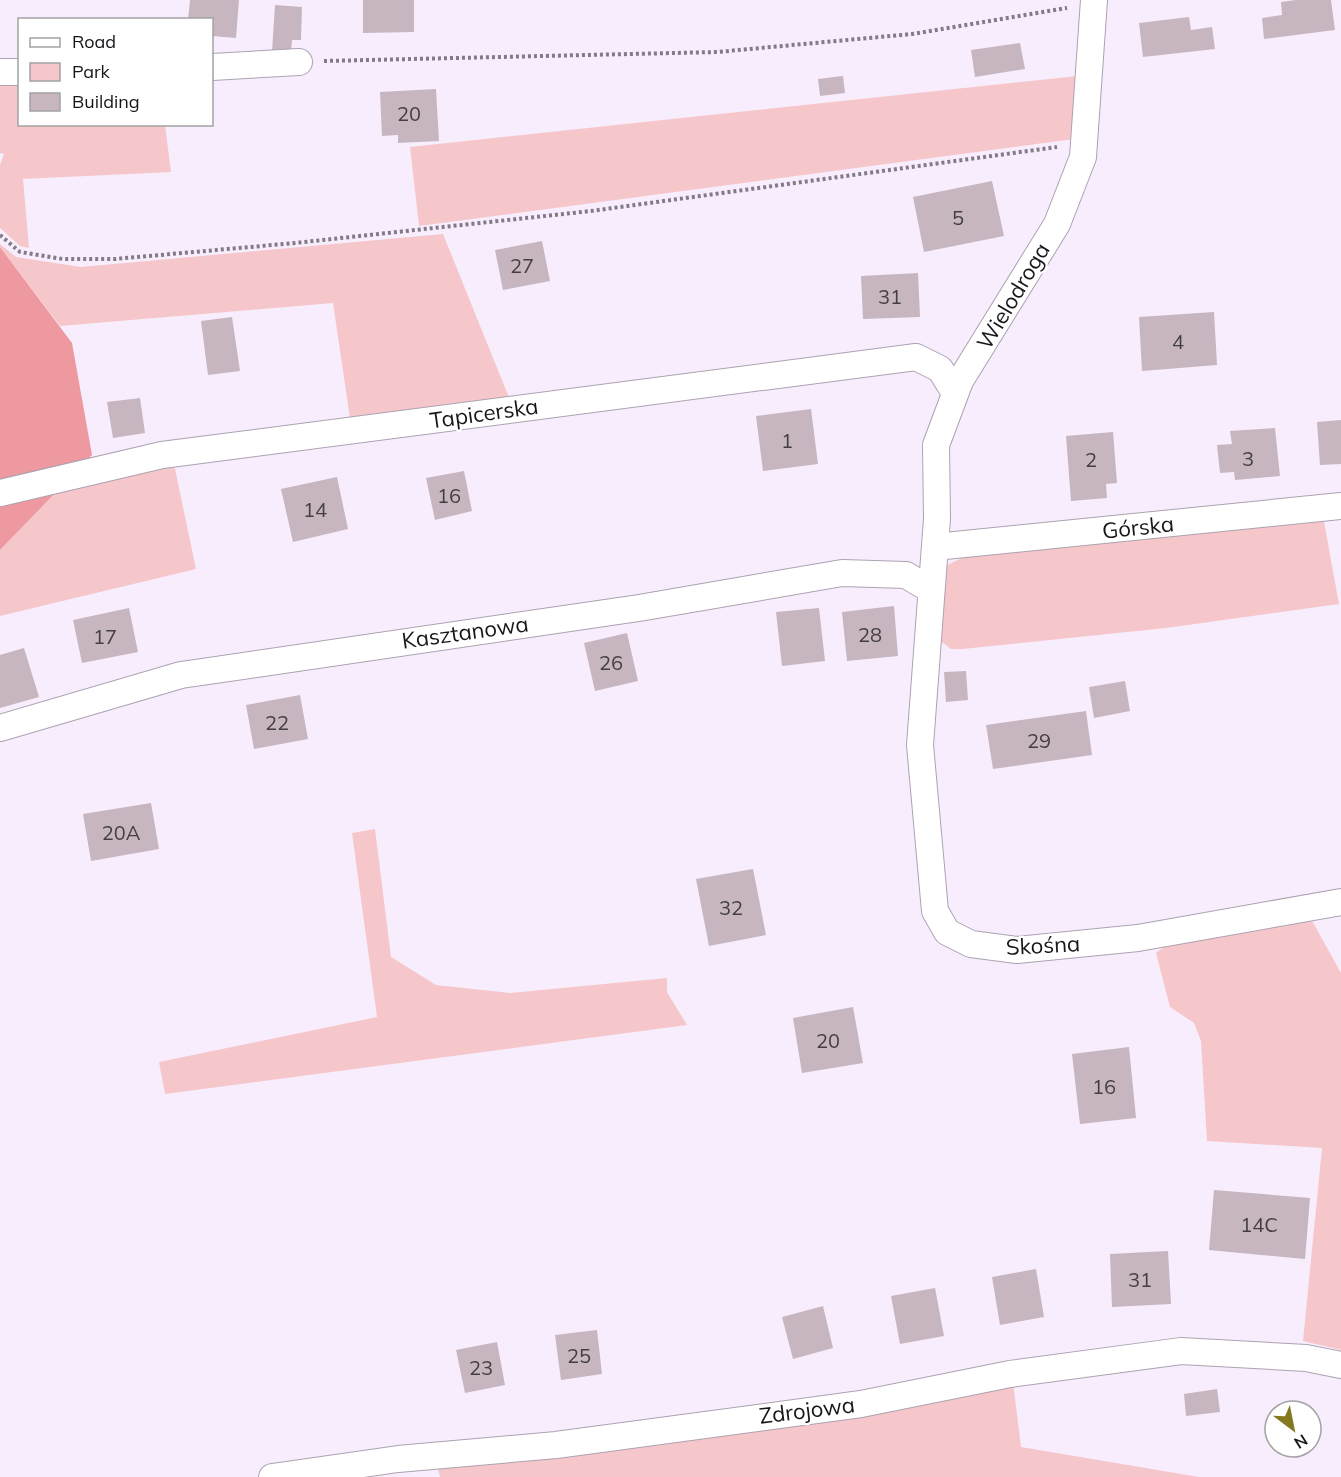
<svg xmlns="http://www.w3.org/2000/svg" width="1341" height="1477" viewBox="0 0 1341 1477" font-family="Mulish,sans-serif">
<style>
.green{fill:#f6c7ca}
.forest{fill:#ee98a0}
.building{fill:#c7b6bf}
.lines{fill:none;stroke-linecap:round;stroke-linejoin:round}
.street-casing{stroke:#aca2b1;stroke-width:28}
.path{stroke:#827b85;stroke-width:4;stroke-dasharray:3 3;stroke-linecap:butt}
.street{stroke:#fff;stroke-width:26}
.labels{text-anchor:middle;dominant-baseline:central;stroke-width:4.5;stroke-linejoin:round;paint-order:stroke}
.number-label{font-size:20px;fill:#443e44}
.street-label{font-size:22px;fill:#19161b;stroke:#fff}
</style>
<rect width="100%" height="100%" fill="#f8edfd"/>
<path class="green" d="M1077,76L1074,139L419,226L410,147Z
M0,77H19L20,124L165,125L171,172L23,179L29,248L20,246L0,228V165L4,154L0,153Z
M443,234L510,400L351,425L333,303L60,326L0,247V244L16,257L81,267Z
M174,464L196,569L0,616V550L56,492Z
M1323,516L1339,604L1166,628L963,649H951L935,637L943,567L966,556Z
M375,829L391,957L436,985L510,993L667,978V992L687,1025L165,1094L159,1062L377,1017L352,833Z
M1310,917L1341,973V1350L1303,1341L1322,1148L1207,1141L1201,1041L1194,1023L1170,1007L1156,953L1174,939Z
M1013,1382L1021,1447L1199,1477H440L437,1466Z"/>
<path class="forest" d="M0,247L72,343L92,455L0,550Z"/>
<path class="building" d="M190,0H239L236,38L212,36V20H188Z
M363,0H414V32L363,33Z
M1296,0H1331L1335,30L1264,39L1262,18L1282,15L1281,2Z
M275,5L302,7L301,40H292L291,52L272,51Z
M1189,17L1191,30L1212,27L1215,49L1143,57L1139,23Z
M1020,43L1025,69L975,77L971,50Z
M843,76L845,93L820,96L818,79Z
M436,89L439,141L398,143V135L382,136L380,92Z
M992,181L1004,236L924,252L913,197Z
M542,241L550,281L503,290L495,250Z
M918,273L920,317L863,319L861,276Z
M1214,312L1217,365L1142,371L1139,317Z
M232,317L240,371L208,375L201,321Z
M140,398L145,433L113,438L107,402Z
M811,409L818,464L763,471L756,416Z
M1341,420V464L1320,465L1317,422Z
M1275,428L1280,476L1235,480L1234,472L1220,473L1217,445L1232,444L1230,431Z
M1113,432L1117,483L1106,484L1107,498L1071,501L1066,436Z
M464,471L472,511L435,520L426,478Z
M337,477L348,529L293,542L281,489Z
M894,606L898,656L847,661L842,612Z
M129,608L138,652L82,663L73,620Z
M819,608L825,661L782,666L776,612Z
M627,633L638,681L595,691L584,643Z
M24,648L39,697L0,708V655Z
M966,671L968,700L946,702L944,672Z
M1125,681L1130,711L1094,718L1089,687Z
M300,695L308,739L254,749L246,705Z
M1086,711L1092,755L993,769L986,725Z
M151,803L159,849L91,861L83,814Z
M753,869L766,935L709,946L696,879Z
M853,1007L863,1063L802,1073L793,1018Z
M1129,1047L1136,1118L1080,1124L1072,1054Z
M1214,1190L1310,1198L1305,1259L1209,1250Z
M1168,1251L1171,1304L1112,1307L1110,1254Z
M1036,1269L1044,1317L1000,1325L992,1277Z
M935,1288L944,1336L900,1344L891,1296Z
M823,1306L833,1348L793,1359L782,1317Z
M597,1330L602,1374L561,1380L555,1335Z
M497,1342L505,1385L465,1393L456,1350Z
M1217,1389L1220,1412L1186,1416L1184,1394Z"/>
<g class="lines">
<defs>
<path id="street" d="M1094,0L1083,157L1057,224L960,381L936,445L937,519L920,745L935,911L947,932L971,944L1017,950L1138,938L1341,902
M212,67L299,62
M0,72H20
M0,493L162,455L916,357L940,369L955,393
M935,547L1341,506
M0,728L181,675L639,608L842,573L906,575L931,590
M272,1477L398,1459L556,1445L861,1404L1010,1374L1181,1351L1306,1358L1341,1365"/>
</defs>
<use href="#street" class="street-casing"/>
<path class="path" d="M324,61L717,52L912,34L1067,8
M0,235L20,252L63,259H115L295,243L591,211L1057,147"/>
<use href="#street" class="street"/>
</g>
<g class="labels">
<g class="number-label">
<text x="409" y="113">20</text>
<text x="958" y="217">5</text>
<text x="522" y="265">27</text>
<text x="890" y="296">31</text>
<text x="1178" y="341">4</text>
<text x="787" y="440">1</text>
<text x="1248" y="458">3</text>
<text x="1091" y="459">2</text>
<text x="449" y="495">16</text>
<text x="315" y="509">14</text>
<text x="870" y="634">28</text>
<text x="105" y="636">17</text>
<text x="611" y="662">26</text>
<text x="277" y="722">22</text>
<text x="1039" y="740">29</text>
<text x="121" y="832">20A</text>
<text x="731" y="907">32</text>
<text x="828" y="1040">20</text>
<text x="1104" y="1086">16</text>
<text x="1259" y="1224">14C</text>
<text x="1140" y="1279">31</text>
<text x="579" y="1355">25</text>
<text x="481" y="1367">23</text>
</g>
<g class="street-label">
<text transform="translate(1013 296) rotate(-59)">Wielodroga</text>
<text transform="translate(484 413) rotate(-8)">Tapicerska</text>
<text transform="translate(1138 527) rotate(-6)">Górska</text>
<text transform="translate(465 632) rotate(-8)">Kasztanowa</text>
<text transform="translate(1043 945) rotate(-3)">Skośna</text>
<text transform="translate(807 1410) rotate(-7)">Zdrojowa</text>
</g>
</g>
<rect x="18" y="18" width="195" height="108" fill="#ffffff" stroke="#a3a2a4" stroke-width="1.5"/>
<rect x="30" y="38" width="30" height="9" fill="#ffffff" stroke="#a3a2a4" stroke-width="1.5"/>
<text x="72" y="48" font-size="18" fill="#19161b">Road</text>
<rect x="30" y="63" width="30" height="18" fill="#f6c7ca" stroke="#a3a2a4" stroke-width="1.5"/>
<text x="72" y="78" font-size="18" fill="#19161b">Park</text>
<rect x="30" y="93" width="30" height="18" fill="#c7b6bf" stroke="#a3a2a4" stroke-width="1.5"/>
<text x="72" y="108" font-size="18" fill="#19161b">Building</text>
<g transform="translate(1293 1429) rotate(148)"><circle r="28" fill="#ffffff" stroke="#a3a2a4" stroke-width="1.5"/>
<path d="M0-4.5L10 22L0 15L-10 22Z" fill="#83791e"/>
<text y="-9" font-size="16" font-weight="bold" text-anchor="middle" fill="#19161b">N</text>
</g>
</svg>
